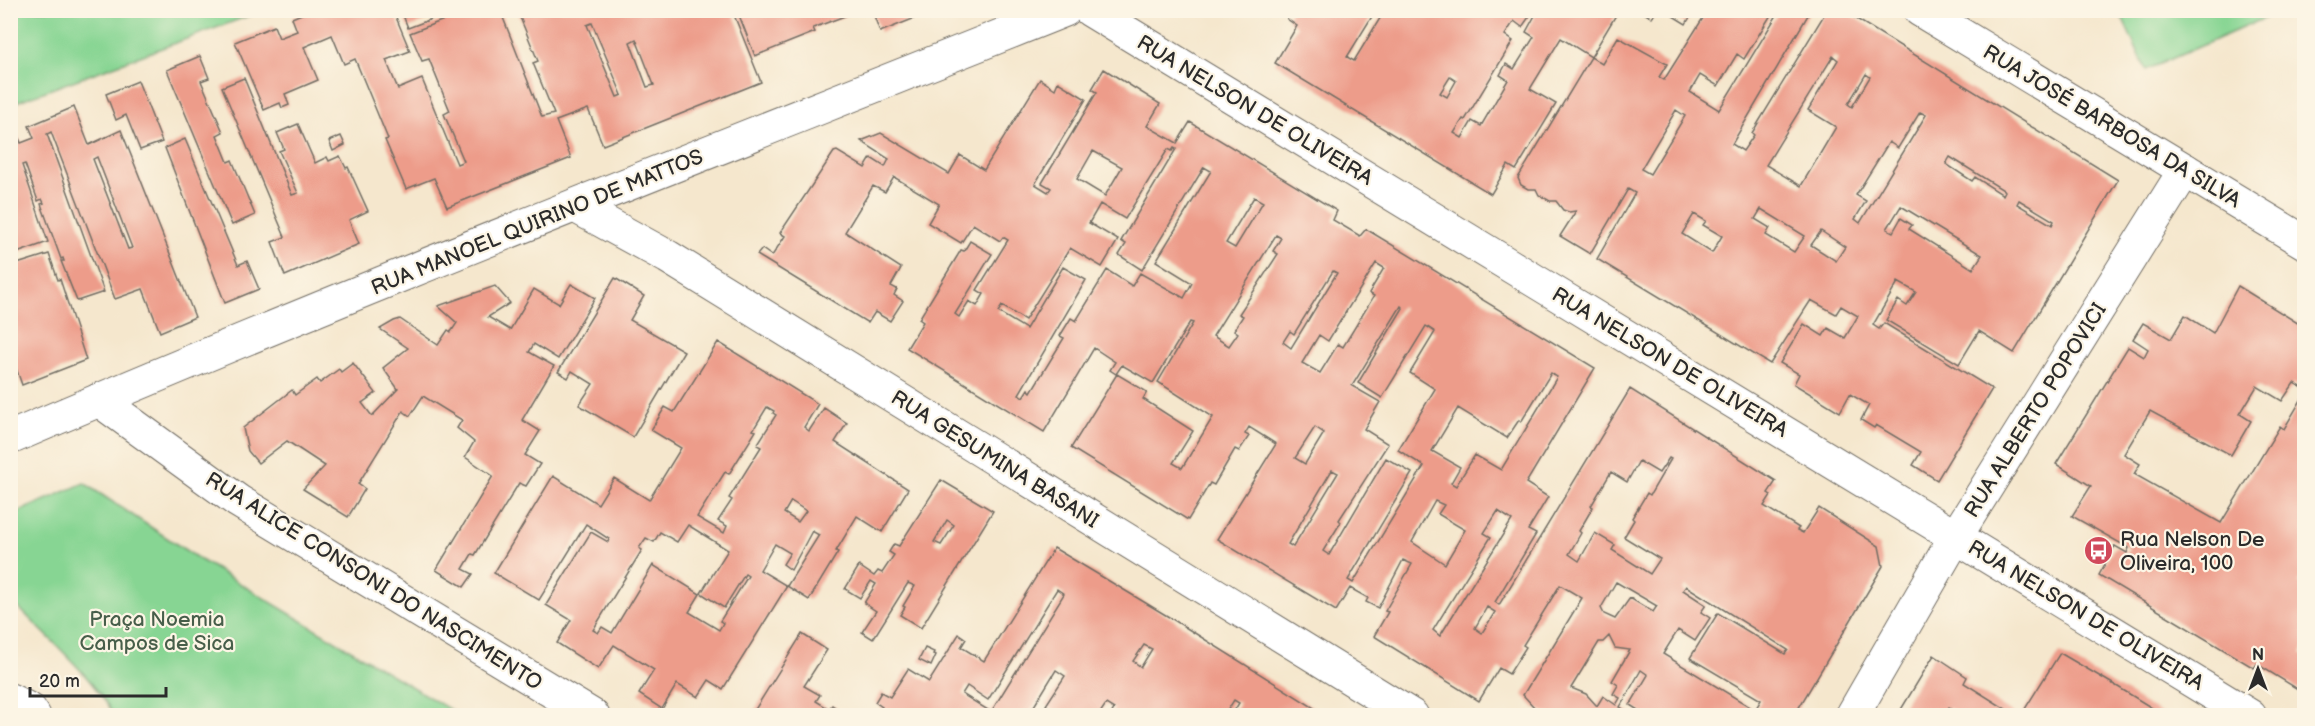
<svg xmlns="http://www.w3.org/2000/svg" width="2315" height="726" font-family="'Balsamiq Sans',sans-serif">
	<rect width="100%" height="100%" fill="#fcf5e5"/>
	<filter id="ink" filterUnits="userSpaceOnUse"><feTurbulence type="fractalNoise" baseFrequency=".0167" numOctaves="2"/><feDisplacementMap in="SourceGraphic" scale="12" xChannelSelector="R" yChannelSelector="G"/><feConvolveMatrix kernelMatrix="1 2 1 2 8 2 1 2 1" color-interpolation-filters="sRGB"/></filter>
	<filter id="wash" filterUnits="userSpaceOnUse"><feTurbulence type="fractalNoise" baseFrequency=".008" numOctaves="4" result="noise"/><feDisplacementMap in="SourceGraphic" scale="24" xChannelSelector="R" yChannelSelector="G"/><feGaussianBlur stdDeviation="1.35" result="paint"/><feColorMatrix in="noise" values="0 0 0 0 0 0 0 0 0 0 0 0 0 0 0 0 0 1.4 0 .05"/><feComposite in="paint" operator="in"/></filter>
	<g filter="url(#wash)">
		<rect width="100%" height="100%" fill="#f5e7cd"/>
		<g fill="#87d593" stroke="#59805f" stroke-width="1.5">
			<path d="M11 10H262V11L11 104Z"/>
			<path d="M2119 11H2281L2146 70Z"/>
			<path d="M84 483 199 559 459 715H113C95 678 41 631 11 600V515Z"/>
		</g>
		<g id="blocks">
			<g fill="#ed9c8a" fill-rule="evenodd">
				<path d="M311 10H393L410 51 386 60 398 89 422 79 457 164 464 161 444 114 450 111 429 59 422 61 410 33 444 20 442 15 408 28 401 10H500L542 117 554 114 533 63 538 61 517 10H732L761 82 603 145 588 109 556 121 571 158 447 207 434 178 406 189 385 140 388 139 355 59 344 64 332 35 304 47 318 80 285 94 289 105 282 108 280 103 264 110 235 42 274 26 279 38 297 31 292 18ZM592 23 622 95 617 97 587 25ZM636 39 654 85 647 87 630 42Z"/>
				<path d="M737 10H858V11L813 28 815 32 755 56Z"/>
				<path d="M872 10H933V11L880 32Z"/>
				<path d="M1292 10H1376L1347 57 1354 61 1385 10H1534L1522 27 1514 21 1505 35 1513 41 1465 120 1463 119 1454 133 1462 138 1472 121 1481 126 1508 80 1500 75 1506 64 1514 69 1534 37 1526 32 1538 10H1619L1591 57 1561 38 1530 89 1556 104 1516 170 1508 165 1491 194 1275 63 1297 26 1287 19ZM1450 77 1456 81 1447 97 1440 93Z"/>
				<path d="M1639 10H1657L1652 18Z"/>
				<path d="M1673 10H1694L1686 24 1673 16 1675 12Z"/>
				<path d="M1708 10H1774L1744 59 1737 54 1718 86 1700 75 1690 92 1719 110 1780 10H1811L1732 144 1743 151 1754 135 1752 133 1827 10H1842L2118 180 2014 353 1979 331 1959 364 1886 320 1898 300 1907 306 1916 292 1898 282 1873 325 1879 329 1884 323 1992 389 1937 480 1913 465 1921 452 1876 425 1874 428 1861 420 1869 405 1850 394 1840 412 1794 384 1799 374 1780 363 1804 324 1823 336 1828 328 1845 338 1858 316 1841 306 1836 314 1811 300 1770 364 1597 259 1635 193 1628 189 1590 254 1560 236 1576 211 1569 212 1563 210 1556 201H1550L1539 195 1536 189H1528L1521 185 1518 178 1591 57 1602 64 1618 37 1667 64 1659 77 1664 80ZM1833 56 1838 60 1808 110 1836 127 1801 186 1766 165ZM1866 74 1870 77 1852 107 1848 104ZM1676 110 1685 116 1650 174 1641 169ZM1920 112 1926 115 1860 223 1855 219 1866 201 1856 195 1889 142 1898 148ZM1950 157 2005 191 2003 195 1975 177 1972 181 1946 164ZM2019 200 2054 221 2052 225 2017 204ZM1901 206 1982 255 1973 269 1909 229 1912 225 1901 218 1893 232 1887 229ZM1761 209 1805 236 1794 252 1766 235 1770 228 1755 219ZM1694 214 1706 221 1703 225 1722 236 1712 253 1682 234ZM1821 231 1845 247 1836 261 1811 245Z"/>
				<path d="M200 56 209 78 201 81 223 132 217 135 228 162 232 160 255 215 232 225 167 70Z"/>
				<path d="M1104 69 1160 104 1147 126 1177 143 1190 122 1337 211 1333 220 1360 236 1366 229 1595 368 1526 483 1548 497 1528 530 1536 534 1495 602 1499 605 1630 389 1776 481 1768 493 1771 495 1764 506 1799 528 1797 530 1803 533 1819 508 1879 546 1883 566 1794 716H1647L1630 705 1648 675 1641 670 1620 707 1634 716H1554L1535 708 1523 695 1582 598 1560 585 1523 645 1526 647 1509 674 1499 668 1479 701 1374 636 1388 612 1385 611 1412 564 1403 560 1378 608 1366 602 1368 598 1350 588 1336 611 1217 539 1276 444 1249 427 1245 434 1249 436 1239 451 1235 449 1214 485 1210 483 1188 520 1071 448 1117 374 1147 392 1143 399 1193 431 1173 463 1182 468 1213 417 1158 382 1193 323 1190 322 1153 383 1122 365 1116 374 1110 370 1115 362 1094 348 1044 432 907 348 923 322 919 319 961 250 964 251 970 241 992 254 955 314 959 317 969 301 977 306 984 294 977 290 1008 240 1003 237 1000 241 973 224 961 243 928 223 939 204 894 177 885 192 873 186 845 232 901 268 891 286 897 289 894 295 903 301 890 321 875 312 868 323 757 255 762 249 772 256 785 236 780 233 834 152 837 151 865 168 871 158 885 167 889 159 861 141 881 133 949 174 960 155 984 170 1040 79 1055 89 1058 82 1086 99 1035 184 1048 192 1051 188 1042 183 1097 92 1092 89ZM1174 148 1176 149 1121 241 1126 244 1119 255 1142 270 1204 167 1211 171 1156 261 1192 283 1184 298 1140 273 1132 286 1107 270 1076 321 1071 318 1060 336 1064 338 1031 392 1028 389 1023 397 1019 394 1086 280 1063 267 1026 329 998 312 1002 306 1025 320 1070 248 1102 267 1118 240 1089 223 1100 204 1125 219 1168 149 1172 151ZM1093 151 1122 167 1105 196 1077 179ZM1254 197 1263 202 1235 248 1226 243ZM1276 235 1281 238 1273 251 1278 254 1239 314 1243 316 1234 330 1238 333 1229 346 1213 336ZM1376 263 1384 268 1369 293 1374 296 1343 347 1338 344 1320 373 1302 363 1319 335 1328 341ZM1333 271 1337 273 1291 348 1283 342 1290 331 1294 334ZM1401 306 1403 308 1358 383 1382 398 1426 326 1435 332 1410 373 1435 389 1398 450 1424 466 1353 583 1348 580 1412 473 1386 458 1329 555 1323 551 1341 522 1339 520 1388 444 1364 429 1380 402 1352 386ZM1551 373 1557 377 1501 470 1475 455 1456 486 1451 483 1460 467 1432 451 1458 408 1507 438 1519 420 1521 422ZM1315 427 1324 433 1305 464 1295 458ZM1669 458 1671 459 1650 495 1647 493 1632 518 1634 520 1624 537 1660 559 1650 574 1612 550 1615 545 1595 533 1579 561 1569 554 1581 533 1579 531 1593 507 1591 506 1611 472 1627 482 1639 461 1659 473ZM1332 470 1338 473 1293 547 1288 544ZM1435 501 1444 505 1438 514 1465 530 1445 564 1412 542ZM1498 511 1512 520 1440 636 1433 630 1491 537 1484 533ZM1616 582 1657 606 1653 612 1630 598 1615 619 1604 614 1601 608ZM1686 586 1788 650 1785 654 1718 613 1690 658 1761 700 1755 710 1663 654 1678 630 1695 641 1710 618 1701 612 1706 605 1683 590ZM1487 607 1495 612 1482 633 1475 628ZM1609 636 1615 648 1630 650 1612 681 1618 685 1613 694 1620 698 1616 705 1603 696 1597 706 1586 694 1571 688 1599 642H1603Z"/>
				<path d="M244 78 292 195 298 193 279 151 284 149 277 133 298 124 315 163 327 157 329 161 340 156 346 168 348 167 368 211 349 220 359 244 285 276 272 242 285 237 222 87Z"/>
				<path d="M138 81 162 142 140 150 126 115 116 120 106 94Z"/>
				<path d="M74 107 89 145 121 130 195 317 160 332 143 289 115 299 51 132 47 134 104 292 77 301 61 261H64L63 258 61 259 41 204 44 203 42 199 38 201 25 164 22 165 48 242 14 254 17 264 49 254 58 280 60 279 86 360 22 385 12 356 16 354 10 339V133L16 131 21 143 34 138 29 126ZM97 157 132 248 128 249 93 159Z"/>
				<path d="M341 136 345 145 333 151 329 141Z"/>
				<path d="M185 139 238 265 247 261 259 289 225 303 165 148Z"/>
				<path d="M615 278 644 296 630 320 684 351 633 437 579 405 593 384 572 371 568 378 558 372Z"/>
				<path d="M571 284 595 298 558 359 534 344 529 352 554 366 522 420 540 431 525 455 540 464 526 486 519 483 475 555 472 554 463 569 473 574 464 587 436 570 493 476 465 457 474 442 457 428 462 420 423 396 410 416 403 411 358 484 365 489 348 517 303 489 325 466 287 441 258 463 248 451 243 428 292 390 295 395 317 379 320 383 339 369 341 372 353 363 376 393 362 403 372 416 398 389 383 368 408 348 380 329 394 321 400 319 438 345 448 330 451 332 457 323 438 306 495 286 510 303 488 317 510 330 534 289 559 304Z"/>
				<path d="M2238 286 2304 327 2303 388 2294 383 2282 401 2257 386 2240 414 2251 421 2231 455 2150 411 2124 454 2140 464 2134 474 2221 523 2280 426 2284 429 2304 395V574L2299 583 2304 586V648L2301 654 2304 656V693L2257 664 2254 668 2099 575 2115 546 2127 553 2129 548 2072 516 2091 486 2056 464 2128 347 2144 357 2148 349 2133 339 2143 323 2171 339 2185 315 2213 333Z"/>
				<path d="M718 342 818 404 804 427 809 431 824 408 847 423 835 442 908 489 882 532 857 516 836 551 838 552 809 600 787 586 819 535 812 531 791 570 783 564 790 553 775 544 760 570 787 586 723 689 709 680 698 697 677 684 662 709 639 694 654 670 614 645 598 669 557 643 571 620 546 605 591 532 608 542 609 539 586 524 539 600 494 573 553 476 598 504 614 478 649 500 681 448 651 430 665 407 674 412ZM767 407 774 411 773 413 776 415 757 445 761 447 729 498 732 500 718 521 727 526 724 533 697 517 725 472 729 474 756 431 753 430ZM791 501 806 511 798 522 784 513ZM688 525 728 550 701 593 724 608 745 574 748 576 720 621 723 623 719 630 689 612 700 594 653 565 612 633 602 627 598 633 593 630 642 550 639 548 646 538 654 542 660 532 677 542Z"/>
				<path d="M941 480 993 511 921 628 900 615 905 607 903 606 915 586 908 583 873 639 862 632 876 611 864 603 876 584 871 581 860 598 845 589 859 566 874 576 878 571 882 573 894 555 889 552 894 544 899 546ZM947 520 954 525 941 545 934 542Z"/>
				<path d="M1054 548 1169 617 1327 716H1231L1239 703 1234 700 1224 716H1110L1114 709 1106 704 1098 716H1062L1046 705 1065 676 1056 670 1028 716H877L882 707 875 702 881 692 890 697 908 669 929 682 959 634 966 639 961 647 984 661ZM1057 589 1064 594 991 712 962 694 967 686 988 700ZM1144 645 1152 649 1141 667 1133 661Z"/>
				<path d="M802 634 827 650 804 686 820 695 816 701 829 709 832 705 848 716H751Z"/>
				<path d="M925 648 934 652 933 654 936 655 931 666 919 660Z"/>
				<path d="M2060 653 2118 687 2165 716H2029L2023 712Z"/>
				<path d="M1934 655 1967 677 1964 683 2017 716H1961L1949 708 1944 716H1897Z"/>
			</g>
		</g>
	</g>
	<g filter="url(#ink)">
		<use href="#blocks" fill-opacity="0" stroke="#726d64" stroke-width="1.5"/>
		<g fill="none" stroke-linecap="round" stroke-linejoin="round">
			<defs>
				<g id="minor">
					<path d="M1090 10 2250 716"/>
					<path d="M1920 10 2304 242"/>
					<path d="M575 206 668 257 1412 716"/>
					<path d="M99 400 238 501 593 716"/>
					<path d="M10 438C359 288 713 151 1065 10"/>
					<path d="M10 700 30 710 34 716"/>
					<path d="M1852 716 1956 536 2185 170"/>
				</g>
			</defs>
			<use href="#minor" stroke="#726d64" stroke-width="35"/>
			<use href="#minor" stroke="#fff" stroke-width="33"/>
		</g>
	</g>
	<defs>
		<symbol id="bus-disc" viewBox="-11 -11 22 22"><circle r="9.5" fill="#d1495b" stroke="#fcf5e5"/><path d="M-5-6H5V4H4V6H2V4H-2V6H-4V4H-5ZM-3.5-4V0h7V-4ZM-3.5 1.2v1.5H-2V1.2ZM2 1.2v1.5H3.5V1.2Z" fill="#fff"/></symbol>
	</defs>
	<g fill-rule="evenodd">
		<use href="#bus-disc" x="2082" y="534" width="33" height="33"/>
	</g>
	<g text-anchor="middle" stroke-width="4.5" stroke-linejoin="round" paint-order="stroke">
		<g font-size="21" fill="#2b2b2b" stroke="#fcf5e5">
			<text transform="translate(1255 110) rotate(31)" y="7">RUA NELSON DE OLIVEIRA</text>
			<text transform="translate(2112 126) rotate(31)" y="7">RUA JOSÉ BARBOSA DA SILVA</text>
			<text transform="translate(537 222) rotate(-22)" y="7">RUA MANOEL QUIRINO DE MATTOS</text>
			<text transform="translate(1670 362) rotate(31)" y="7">RUA NELSON DE OLIVEIRA</text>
			<text transform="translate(2035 410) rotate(-58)" y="7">RUA ALBERTO POPOVICI</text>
			<text transform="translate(995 459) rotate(32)" y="7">RUA GESUMINA BASANI</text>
			<text transform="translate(374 581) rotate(32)" y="7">RUA ALICE CONSONI DO NASCIMENTO</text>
			<text transform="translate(2086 615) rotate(31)" y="7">RUA NELSON DE OLIVEIRA</text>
		</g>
		<g font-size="21" fill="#2b2b2b" stroke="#fcf5e5" text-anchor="start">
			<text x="2120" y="546">Rua Nelson De<tspan x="2120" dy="24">Oliveira, 100</tspan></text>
		</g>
		<g font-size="21" fill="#475e4a" stroke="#fcf5e5">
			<text x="157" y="626">Praça Noemia<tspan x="157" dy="24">Campos de Sica</tspan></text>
		</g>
	</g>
	<rect width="2315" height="726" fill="none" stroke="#fcf5e5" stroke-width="36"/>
	<g transform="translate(2258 669)" stroke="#fcf5e5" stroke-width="4.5" paint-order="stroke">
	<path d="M0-4.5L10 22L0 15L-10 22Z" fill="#2b2b2b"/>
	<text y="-9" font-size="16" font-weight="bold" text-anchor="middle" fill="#2b2b2b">N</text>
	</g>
	<path d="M30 687v9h136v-9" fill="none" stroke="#2b2b2b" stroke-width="3"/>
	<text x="39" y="687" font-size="18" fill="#2b2b2b" stroke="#fcf5e5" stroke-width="4.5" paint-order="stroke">20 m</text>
</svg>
